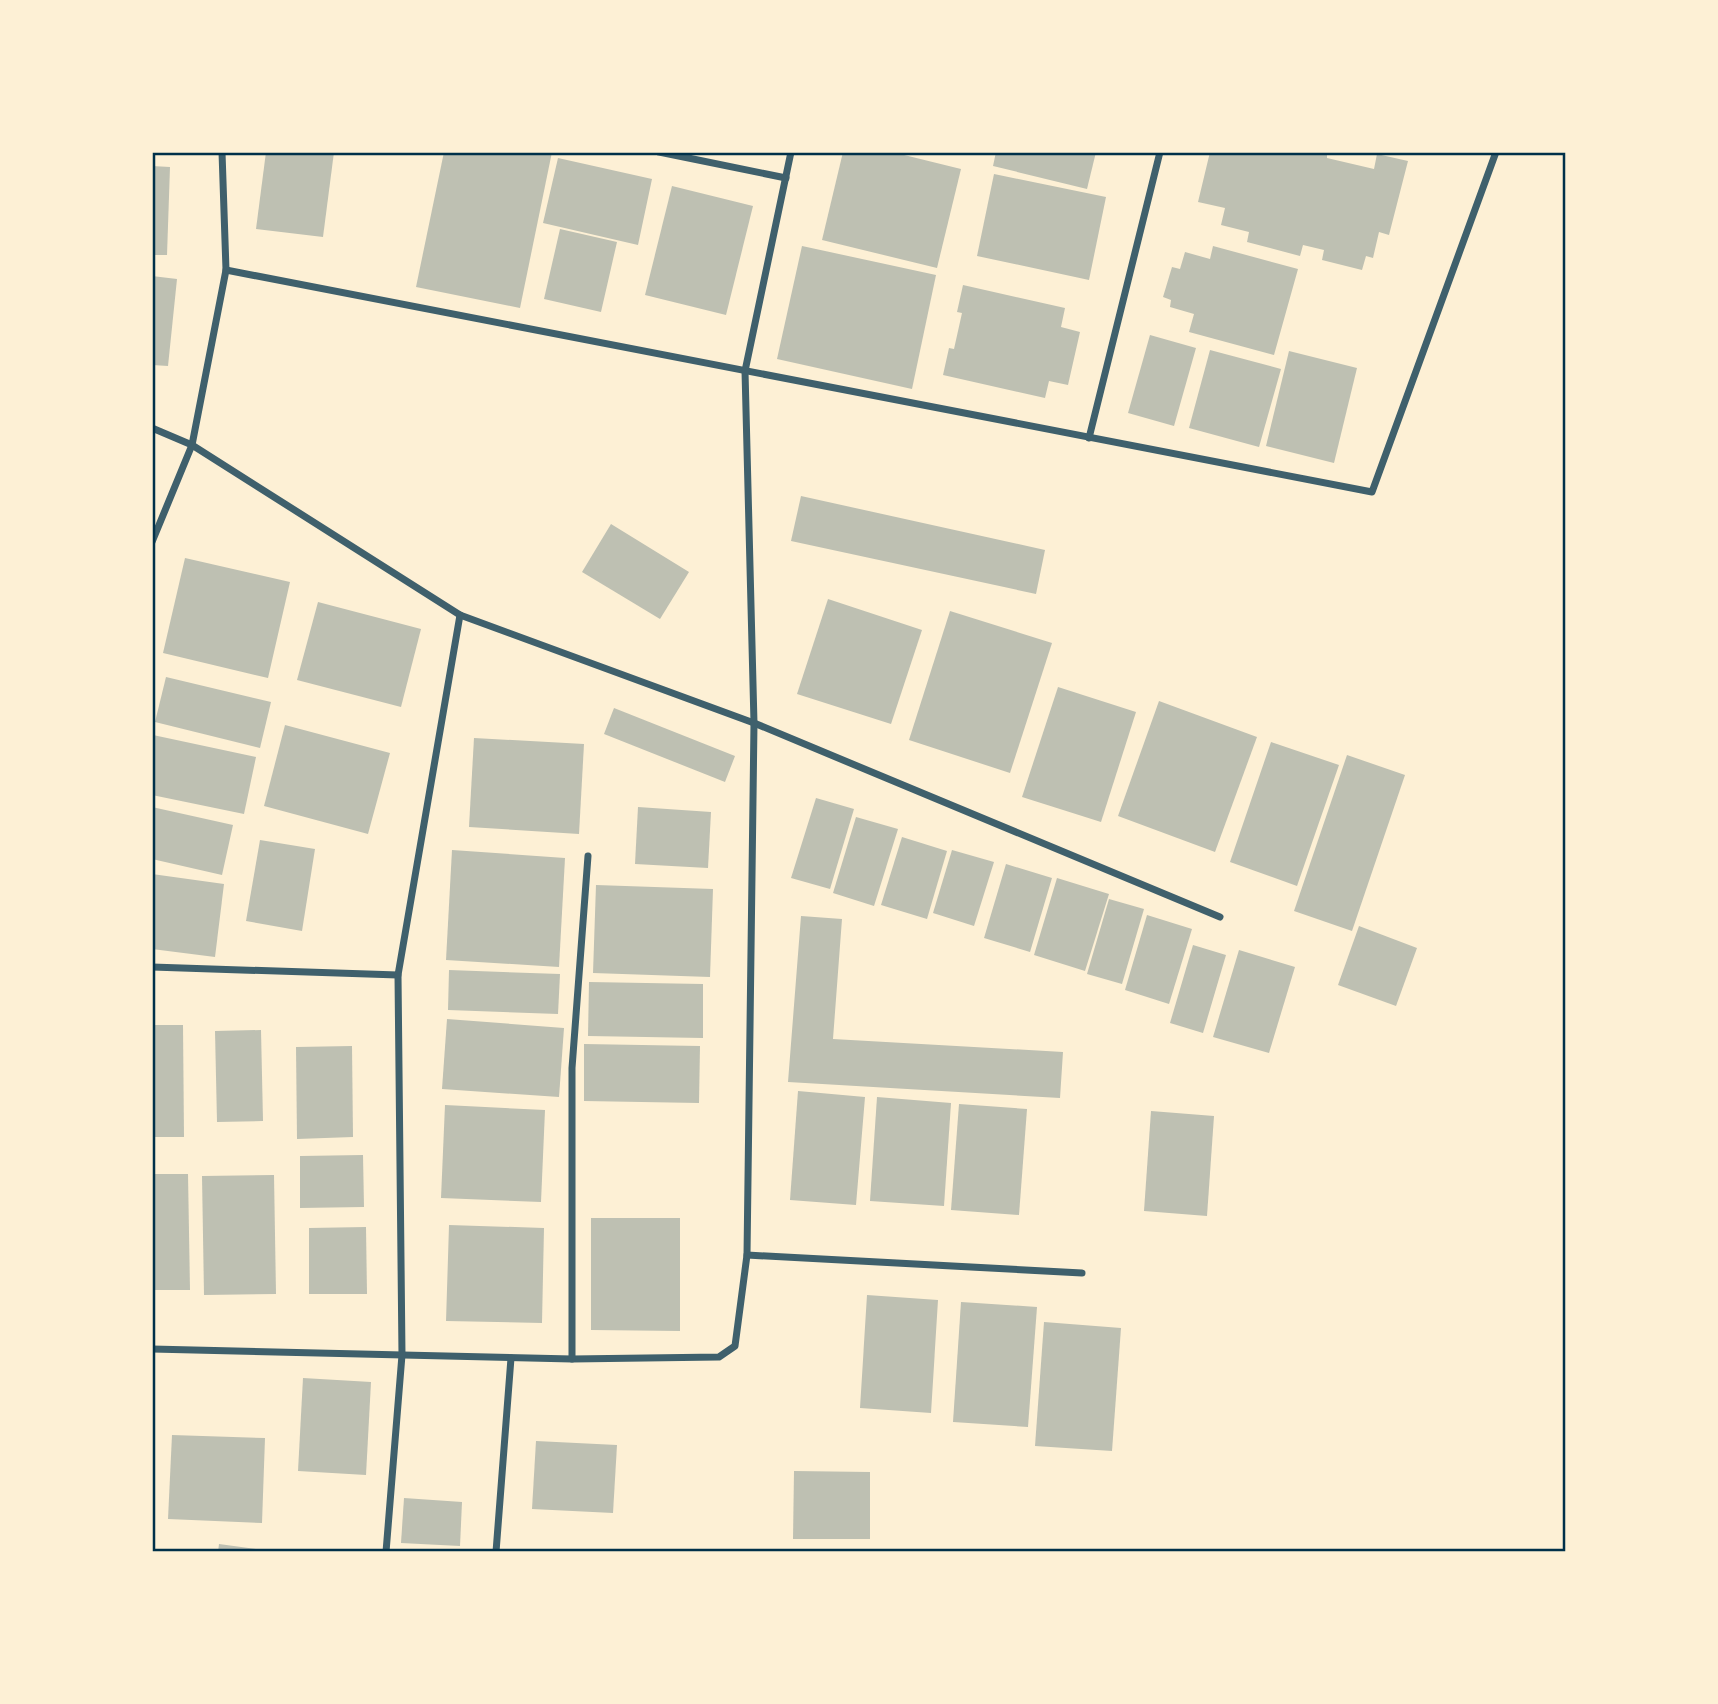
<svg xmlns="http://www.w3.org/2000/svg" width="1718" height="1704" font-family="'DM Sans',sans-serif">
	<rect width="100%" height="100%" fill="#fdf0d5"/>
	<g fill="#bec0b2">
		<path d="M266 152H334L323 237 256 229Z"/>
		<path d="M444 152H552L520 308 416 287Z"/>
		<path d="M843 152H892L961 169 937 268 822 240Z"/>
		<path d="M996 152H1096L1087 189 993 166Z"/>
		<path d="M1210 152H1327V158L1374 169 1377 154 1408 161 1389 235 1379 232 1373 258 1366 256 1362 270 1322 260 1324 250 1303 245 1300 256 1247 242 1249 232 1221 225 1225 208 1198 202Z"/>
		<path d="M558 158 652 179 638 245 543 223Z"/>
		<path d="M152 166 170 167 167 255H152Z"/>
		<path d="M994 174 1106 197 1089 280 977 256Z"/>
		<path d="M672 186 753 206 726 315 645 295Z"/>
		<path d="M560 229 617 242 601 312 544 299Z"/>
		<path d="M802 246 936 275 912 389 777 359Z"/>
		<path d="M1213 246 1298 269 1274 355 1189 332 1194 314 1170 307 1171 300 1163 297 1172 267 1180 269 1185 252 1210 259Z"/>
		<path d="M152 276 177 279 168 366 152 365Z"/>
		<path d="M963 285 1065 308 1061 327 1080 332 1068 385 1049 381 1045 398 943 375 949 348 954 349 962 313 957 312Z"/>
		<path d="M1150 335 1196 348 1174 426 1128 413Z"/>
		<path d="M1210 350 1281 369 1259 447 1189 428Z"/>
		<path d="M1289 351 1357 368 1334 463 1266 446Z"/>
		<path d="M801 496 1045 550 1036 594 791 541Z"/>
		<path d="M611 524 689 572 660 619 582 572Z"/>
		<path d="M185 558 290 582 268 678 163 653Z"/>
		<path d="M828 599 922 630 891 724 797 694Z"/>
		<path d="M318 602 421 629 401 707 297 680Z"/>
		<path d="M950 611 1052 643 1010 773 909 740Z"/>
		<path d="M166 677 271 702 260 748 155 722Z"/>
		<path d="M1058 687 1136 712 1101 822 1022 797Z"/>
		<path d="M1159 701 1257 737 1215 852 1118 816Z"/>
		<path d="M614 708 735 756 725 782 604 734Z"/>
		<path d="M285 725 390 753 368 834 264 806Z"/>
		<path d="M153 735 256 757 244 814 152 795Z"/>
		<path d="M474 738 584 744 579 834 469 827Z"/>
		<path d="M1271 742 1339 765 1297 886 1230 862Z"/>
		<path d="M1347 755 1405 775 1352 931 1294 911Z"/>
		<path d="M816 798 854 809 830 889 791 878Z"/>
		<path d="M152 807 233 825 222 875 152 859Z"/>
		<path d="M638 807 711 812 708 868 635 864Z"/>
		<path d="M856 817 898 829 874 906 833 893Z"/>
		<path d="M902 837 947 851 927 919 881 905Z"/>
		<path d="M260 840 315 849 302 931 246 921Z"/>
		<path d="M452 850 565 858 559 967 446 960Z"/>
		<path d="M952 850 994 862 974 926 933 913Z"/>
		<path d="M1006 864 1052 878 1030 952 984 938Z"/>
		<path d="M152 874 224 884 215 957 152 949Z"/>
		<path d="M1057 878 1109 894 1085 971 1034 955Z"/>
		<path d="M596 885 713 889 710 977 593 973Z"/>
		<path d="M1109 899 1144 909 1122 984 1087 974Z"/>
		<path d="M1147 915 1192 929 1169 1004 1125 990Z"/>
		<path d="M801 916 842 919 833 1039 1063 1052 1060 1098 788 1082Z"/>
		<path d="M1359 926 1417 948 1396 1006 1338 985Z"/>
		<path d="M1193 945 1226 955 1203 1033 1170 1023Z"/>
		<path d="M1239 950 1295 967 1269 1053 1213 1037Z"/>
		<path d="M449 970 560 974 558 1014 448 1010Z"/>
		<path d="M589 982 703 984V1038L588 1036Z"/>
		<path d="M447 1019 564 1028 559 1097 442 1089Z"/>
		<path d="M152 1025H183L184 1137H152Z"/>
		<path d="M261 1030 263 1121 217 1122 215 1031Z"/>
		<path d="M584 1044 700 1046 699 1103 584 1101Z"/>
		<path d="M352 1046 353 1137 297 1139 296 1047Z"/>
		<path d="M798 1091 865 1097 856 1205 790 1200Z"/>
		<path d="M877 1097 951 1103 944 1206 870 1201Z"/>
		<path d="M959 1104 1027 1109 1019 1215 951 1210Z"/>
		<path d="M445 1105 545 1110 541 1202 441 1198Z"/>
		<path d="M1151 1111 1214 1116 1207 1216 1144 1211Z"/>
		<path d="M363 1155 364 1207 300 1208V1156Z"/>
		<path d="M152 1174H188L190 1290H152Z"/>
		<path d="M274 1175 276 1294 204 1295 202 1176Z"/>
		<path d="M591 1218H680V1331L591 1330Z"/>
		<path d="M449 1225 544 1228 542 1323 446 1321Z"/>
		<path d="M366 1227 367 1294H309V1228Z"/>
		<path d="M867 1295 938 1300 931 1413 860 1408Z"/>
		<path d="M961 1302 1037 1307 1028 1427 953 1422Z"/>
		<path d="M1044 1322 1121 1328 1112 1451 1035 1446Z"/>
		<path d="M303 1378 371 1382 366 1475 298 1471Z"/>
		<path d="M172 1435 265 1438 262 1523 168 1519Z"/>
		<path d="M536 1441 617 1445 613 1513 532 1509Z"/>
		<path d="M794 1471 870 1472V1539H793Z"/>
		<path d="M404 1498 462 1502 460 1546 401 1543Z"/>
		<path d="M219 1544 264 1550V1552H218Z"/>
	</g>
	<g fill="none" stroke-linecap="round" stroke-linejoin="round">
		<g stroke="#3f606c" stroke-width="7">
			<path d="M659 152 786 178"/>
			<path d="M226 270 1372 492 1496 152"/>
			<path d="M152 428 192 445 460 615 754 723 1220 917"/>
			<path d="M1089 438 1160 152"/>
			<path d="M152 542 192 445 226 270 222 152"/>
			<path d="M152 967 398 975"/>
			<path d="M747 1255 1082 1273"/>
			<path d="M152 1349 572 1359 719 1357 735 1346 747 1255 754 723 745 371 791 152"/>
			<path d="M572 1359V1068L588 856"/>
			<path d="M386 1552 402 1355 398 975 460 615"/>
			<path d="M496 1552 511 1358"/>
		</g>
	</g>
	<rect width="1718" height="1704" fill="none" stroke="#fdf0d5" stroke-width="308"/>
	<rect x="154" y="154" width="1410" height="1396" fill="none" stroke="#003049" stroke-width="2.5"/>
</svg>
